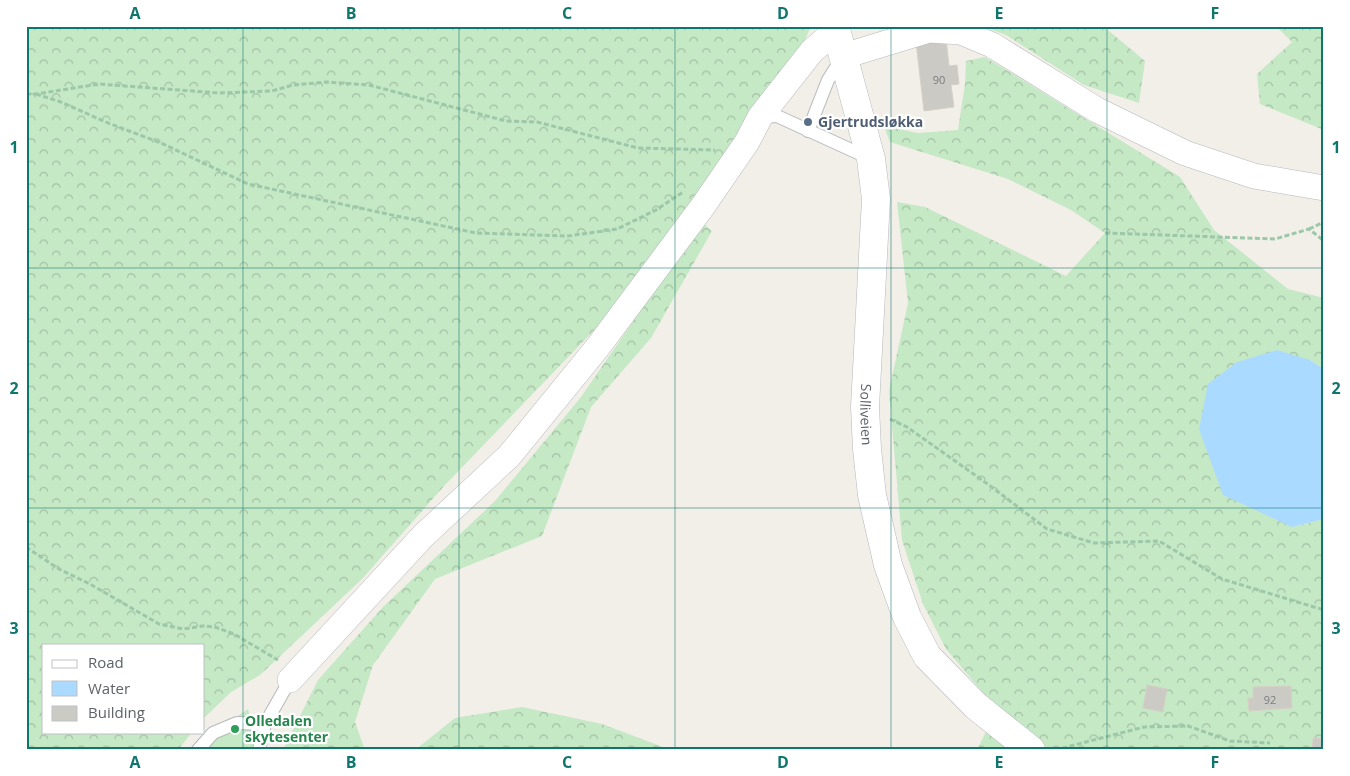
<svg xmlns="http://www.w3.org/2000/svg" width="1350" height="776" font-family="'Open Sans',sans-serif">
	<defs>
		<pattern id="forest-crowns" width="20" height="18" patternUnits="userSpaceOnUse" patternTransform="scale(1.25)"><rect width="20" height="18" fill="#c5e8c5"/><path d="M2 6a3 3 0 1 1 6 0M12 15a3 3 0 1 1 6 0" fill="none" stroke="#a3c0a4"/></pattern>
	</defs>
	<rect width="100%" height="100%" fill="#f1efe8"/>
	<g fill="url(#forest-crowns)">
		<path d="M26 26H811L794 65 703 217 445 485 362 579 260 675 231 692 204 718V645H44V732H192L178 750H26Z"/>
		<path d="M982 26H1103L1145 61 1139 103 1084 85 1006 35Z"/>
		<path d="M1276 26H1324V130L1260 104 1257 74 1292 42Z"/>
		<path d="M985 57 1180 177 1214 230 1288 289 1324 298V369L1310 360 1292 527 1324 519V750H977L997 709 946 649 923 604 902 540 889 391 908 303 897 202 925 207 1066 276 1105 233 1071 210 1008 179 890 142 884 126 918 133 958 130 965 84 966 61Z"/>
		<path d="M704 224 712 231 651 338 591 407 542 536 435 579 373 665 355 722 365 750H283L318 680 383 607 495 501 581 397 696 230Z"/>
		<path d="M522 707 602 724 671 750H415L455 718Z"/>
	</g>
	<path fill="#c5e8c5" d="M248 709 258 750H187Z"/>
	<path fill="#aadaff" d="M1277 350 1310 360 1324 369V519L1292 527 1223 495 1199 429 1208 384 1237 362Z"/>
	<g fill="#cccac5" stroke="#d6d1c6">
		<path d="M946 38 949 66 957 65 959 84 951 85 954 107 924 111 916 42Z"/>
		<path d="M1147 685 1167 689 1163 712 1143 708Z"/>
		<path d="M1291 686 1292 708 1249 711 1248 698H1253V687Z"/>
		<path d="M1313 738 1324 739V750H1312Z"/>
	</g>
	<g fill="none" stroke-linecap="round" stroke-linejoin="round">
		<defs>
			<g id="service">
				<path d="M760 117 777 116 871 159"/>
				<path d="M808 131 828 80 842 58"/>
				<path d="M198 750 213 733 237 723 265 724"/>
				<path d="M259 750 265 724 290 680"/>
			</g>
			<g id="minor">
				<path d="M844 56 929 30 961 32 992 45 1097 110 1185 153 1254 176 1324 188"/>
				<path d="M290 680 423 536 509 456 597 348 703 206 747 142 760 117 812 51 836 30"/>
			</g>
			<g id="tertiary">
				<path id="s1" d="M835 26 871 159 876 199 865 407 867 449 872 495 888 565 907 617 927 656 976 706 1031 750"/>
			</g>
		</defs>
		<use href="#service" stroke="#b5b8bc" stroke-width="14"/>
		<use href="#minor" stroke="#b5b8bc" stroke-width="26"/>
		<use href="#tertiary" stroke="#b5b8bc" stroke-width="29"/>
		<g stroke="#9cc7a9" stroke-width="3" stroke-dasharray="5 2.5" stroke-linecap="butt">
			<path d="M26 94H36L99 84 219 93 272 91 293 85 327 82 369 85 506 121 537 122 638 148 715 150"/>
			<path d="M36 94 61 102 108 123 161 143 248 184 476 233 568 236 617 229 656 210 683 192"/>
			<path d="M1309 229 1324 222"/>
			<path d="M1105 233 1275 239 1309 229 1324 241"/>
			<path d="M890 419 907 427 989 485 1047 529 1094 543 1159 541 1222 579 1324 610"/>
			<path d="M26 547 59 569 90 584 159 624 183 629 203 626 215 627 234 634 278 660"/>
			<path d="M1055 750 1144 727 1188 726 1230 741 1270 743"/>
		</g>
		<use href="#service" stroke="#fff" stroke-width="12"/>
		<use href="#minor" stroke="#fff" stroke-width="25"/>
		<use href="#tertiary" stroke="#fff" stroke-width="28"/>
	</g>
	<path fill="none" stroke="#0f766e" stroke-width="1" stroke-opacity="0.55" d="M243 26V750M459 26V750M675 26V750M891 26V750M1107 26V750M26 268H1324M26 508H1324"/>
	<circle fill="#5c6f8a" stroke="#fff" stroke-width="2" cx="808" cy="122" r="5"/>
	<circle fill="#2e9e5b" stroke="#fff" stroke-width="2" cx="235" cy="729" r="5"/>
	<g text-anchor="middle" stroke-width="4.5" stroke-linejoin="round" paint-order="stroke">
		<g font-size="11" fill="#7a7d7f">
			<text x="939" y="84">90</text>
			<text x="1270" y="704">92</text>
		</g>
		<g font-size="14" font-weight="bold" fill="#4e5e75" stroke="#fff" text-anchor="start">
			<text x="818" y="127">Gjertrudsløkka</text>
		</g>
		<g font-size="14" fill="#5f6368" stroke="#fff">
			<text dy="5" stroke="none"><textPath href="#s1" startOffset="394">Solliveien</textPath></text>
		</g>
		<g font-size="14" font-weight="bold" fill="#27864d" stroke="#fff" text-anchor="start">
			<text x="245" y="726">Olledalen<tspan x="245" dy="16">skytesenter</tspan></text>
		</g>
	</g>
	<rect width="1350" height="776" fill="none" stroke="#ffffff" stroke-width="55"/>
	<rect x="42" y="644" width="162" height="90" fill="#ffffff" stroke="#bfc1c3"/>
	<rect x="52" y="660" width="25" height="8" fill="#ffffff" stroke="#bfc1c3"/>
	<text x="88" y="668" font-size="15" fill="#5f6368">Road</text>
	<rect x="52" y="681" width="25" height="15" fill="#aadaff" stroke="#bfc1c3"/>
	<text x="88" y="694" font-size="15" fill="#5f6368">Water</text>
	<rect x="52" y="706" width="25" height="15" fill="#cccac5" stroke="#bfc1c3"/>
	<text x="88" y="718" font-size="15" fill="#5f6368">Building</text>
	<rect x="28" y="28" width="1294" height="720" fill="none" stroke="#0f766e" stroke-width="2"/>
	<g font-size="16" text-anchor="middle" font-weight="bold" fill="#0f766e">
		<text x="135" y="19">A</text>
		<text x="351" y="19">B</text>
		<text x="567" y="19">C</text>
		<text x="783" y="19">D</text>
		<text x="999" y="19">E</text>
		<text x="1215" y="19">F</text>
		<text x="14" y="153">1</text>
		<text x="1336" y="153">1</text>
		<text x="14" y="394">2</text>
		<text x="1336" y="394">2</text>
		<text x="14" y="634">3</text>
		<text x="1336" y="634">3</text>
		<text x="135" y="768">A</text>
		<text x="351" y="768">B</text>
		<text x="567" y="768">C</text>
		<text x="783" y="768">D</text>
		<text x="999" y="768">E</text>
		<text x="1215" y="768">F</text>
	</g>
</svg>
